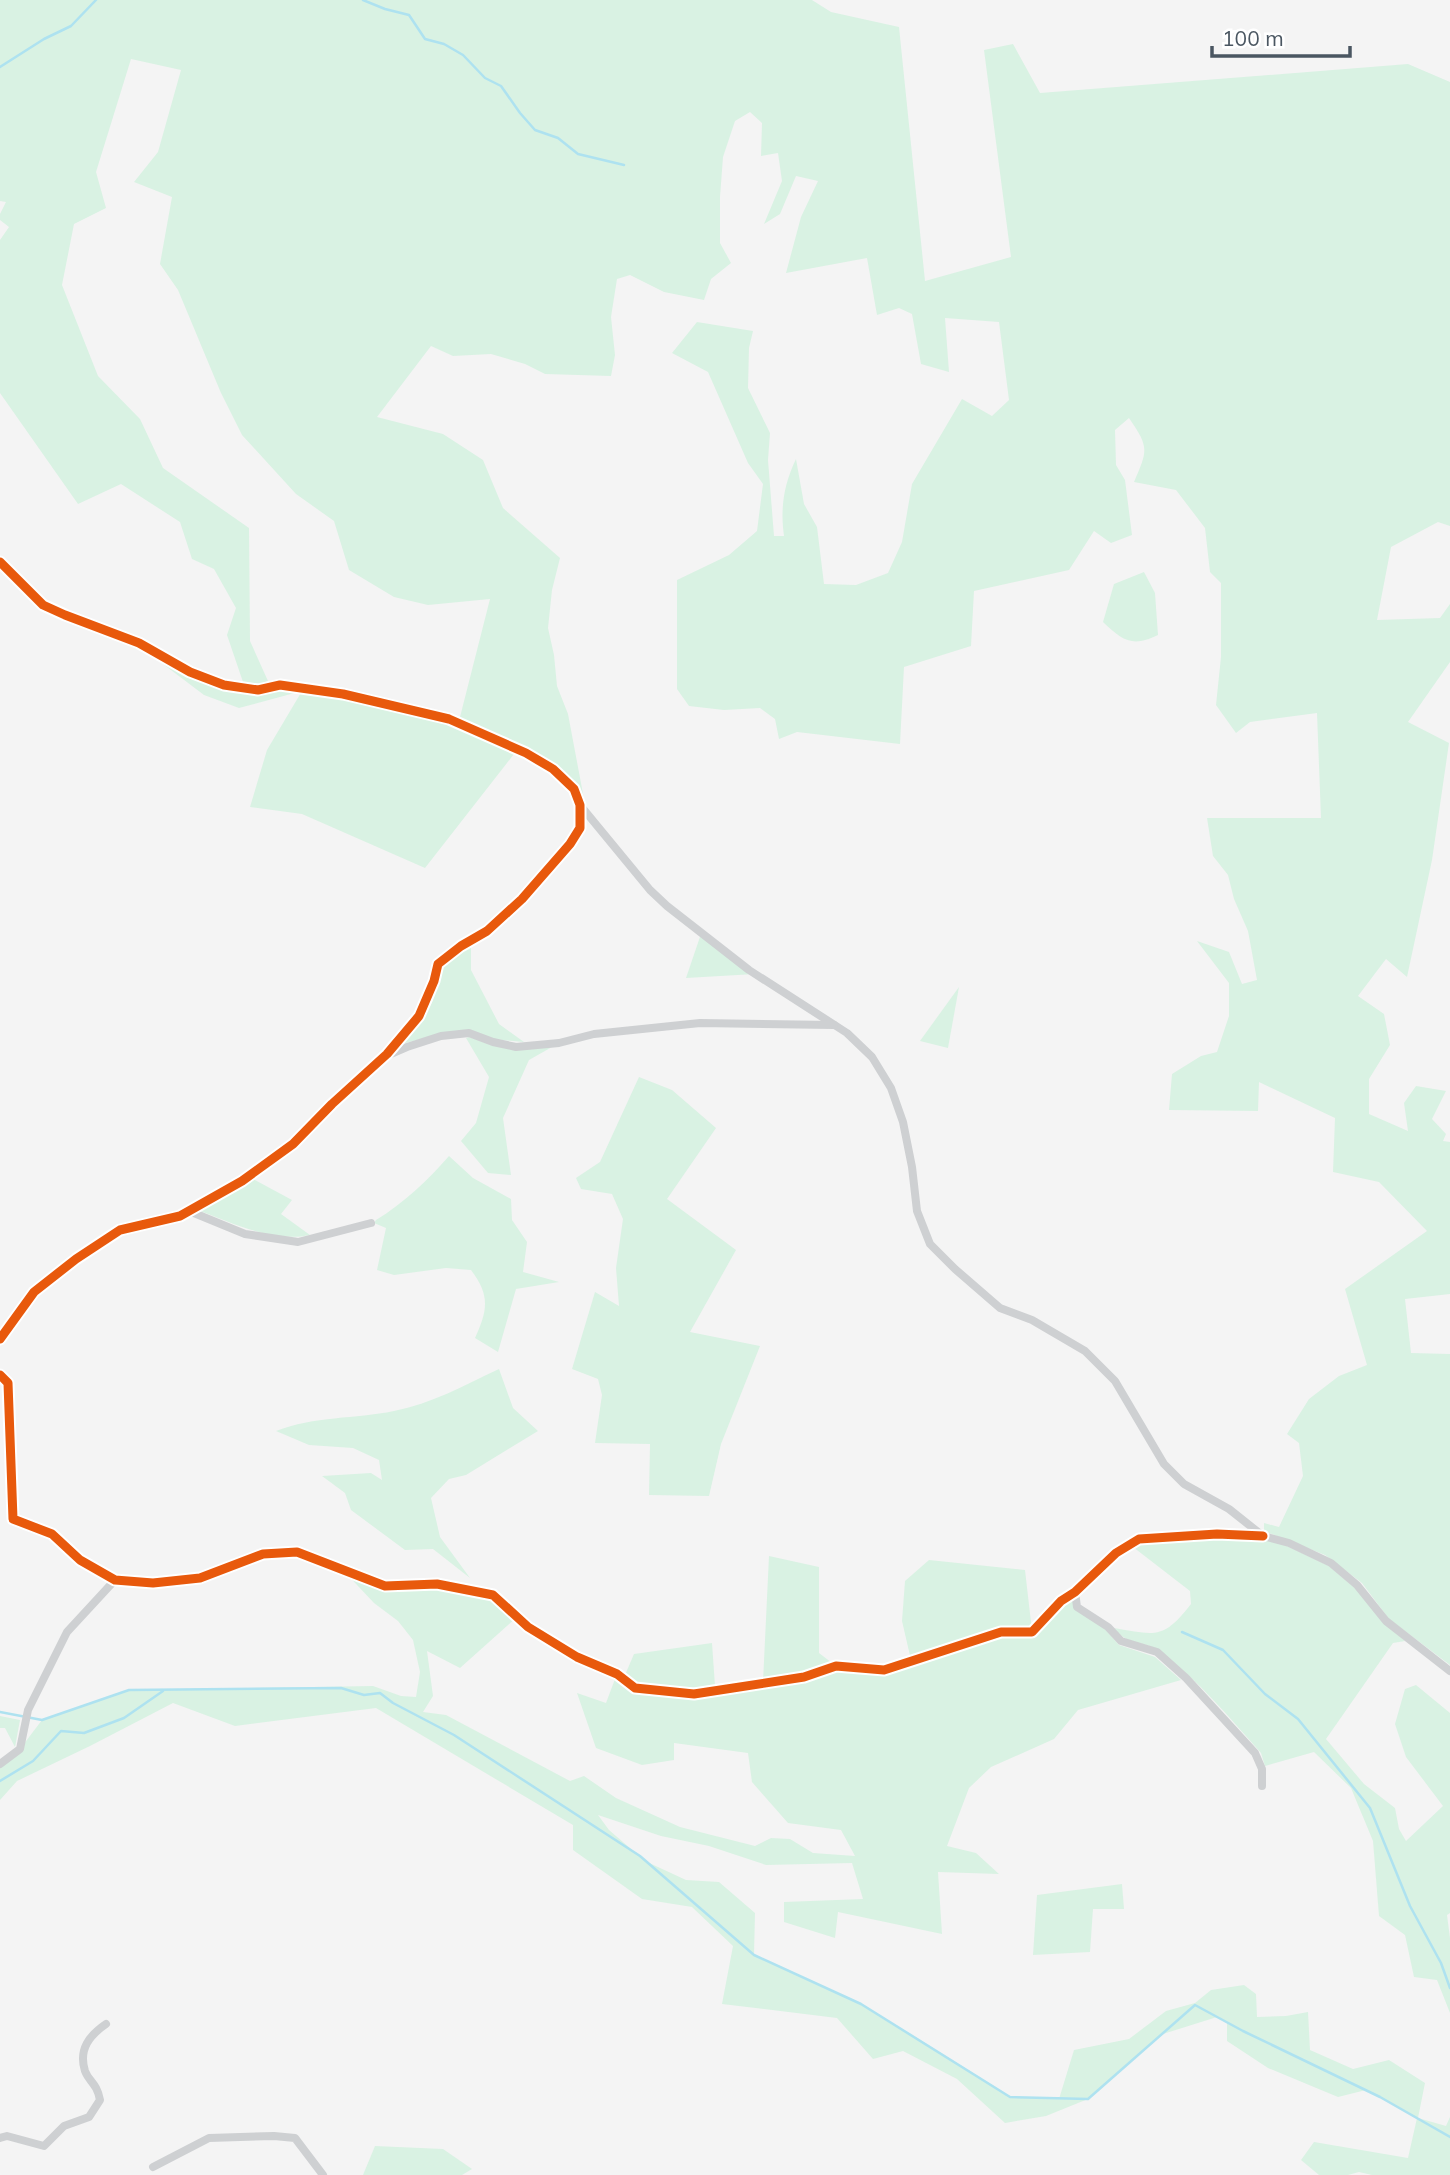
<svg xmlns="http://www.w3.org/2000/svg" width="1450" height="2175" font-family="Mulish,sans-serif">
	<rect width="100%" height="100%" fill="#f4f4f4"/>
	<g fill="#d9f2e3">
		<path d="M0 0H812L831 12 899 27 925 281 1011 257 984 50 1013 44 1040 93 1408 64 1450 82V526L1438 522 1391 547 1377 620 1440 618 1450 604V662L1408 722 1449 743 1432 860 1407 977 1386 959 1358 996 1384 1014 1390 1045 1369 1079V1114L1408 1131 1404 1103 1416 1086 1446 1091 1432 1119 1446 1134 1443 1141 1450 1142V1294L1405 1299 1411 1353 1450 1354V1665L1389 1619 1362 1583 1325 1555 1264 1531V1523L1279 1527 1303 1476 1299 1443 1287 1434 1309 1399 1339 1376 1367 1365 1345 1289 1427 1231 1379 1182 1333 1172 1335 1118 1259 1082 1258 1111 1169 1110 1172 1074 1201 1056 1217 1052 1229 1016V983L1197 941 1229 952 1242 984 1257 980 1248 931 1234 899 1228 875 1213 856 1207 818H1321L1317 713 1250 722 1236 733 1216 705 1221 657V583L1210 572 1205 528 1176 490 1134 482C1148 450 1149 447 1129 418L1115 430 1116 465 1125 480 1132 535 1111 543 1094 531 1069 570 974 591 971 646 904 667 900 744 797 732 779 739 775 719 760 708 724 710 689 706 677 689V580L729 555 757 531 763 484 748 463 708 372 672 353 697 322 753 331 749 348 748 388 770 433 768 460 774 536H784C780 508 784 484 796 459L804 504 817 527 824 584 856 585 888 573 902 542 912 484 962 399 992 416 1009 400 999 322 945 318 949 372 921 364 912 314 899 308 877 315 867 258 786 273 801 217 818 181 796 176 780 214 764 224 782 181 778 153 761 156 762 123 750 112 735 121 723 157 720 197V243L731 263 711 279 704 300 664 292 630 275 617 279 611 317 615 355 611 376 545 374 525 364 491 354 453 356 431 346 377 417 443 434 483 460 503 508 560 558 552 590 548 628 554 655 557 686 568 714 584 799 574 784 460 717 490 599 428 605 394 597 349 570 334 521 296 494 242 435 221 393 178 290 160 264 172 197 134 182 158 152 181 70 131 59 96 172 106 208 74 224 62 285 98 376 140 419 163 468 249 528 250 641 268 681 257 685 243 682 227 635 236 608 214 569 192 559 180 522 121 484 78 504 0 393V240L9 227 0 220V214L6 202 0 201Z"/>
		<path d="M1144 572 1155 593 1158 635C1132 648 1122 640 1103 622L1114 584Z"/>
		<path d="M159 661 192 679 225 690 258 693 280 688 303 690 448 723 514 754 425 868 302 814 250 807 267 750 302 691 239 708 204 695Z"/>
		<path d="M702 931 755 974 686 978Z"/>
		<path d="M471 944V970L499 1024 524 1042 440 1034 402 1044C425 1019 437 1002 441 967Z"/>
		<path d="M959 987 948 1048 920 1041Z"/>
		<path d="M469 1037C505 1050 514 1051 552 1047L529 1060 503 1118 511 1175 488 1173 461 1141 476 1123 489 1077 466 1038Z"/>
		<path d="M639 1077 672 1090 716 1128 667 1199 736 1250 690 1332 760 1346 721 1444 709 1496 649 1495 650 1444 595 1443 602 1395 598 1379 572 1369 595 1292 619 1306 616 1268 623 1219 612 1194 581 1189 576 1178 600 1162Z"/>
		<path d="M449 1156 473 1178 511 1199 512 1220 527 1242 523 1272 559 1282 516 1289 498 1352 475 1338C488 1310 490 1295 471 1270L446 1268 394 1275 377 1270 386 1228 374 1223 376 1220C404 1203 427 1181 449 1156Z"/>
		<path d="M253 1179 292 1200 281 1214 310 1235C273 1243 232 1223 198 1210Z"/>
		<path d="M499 1369 513 1408 538 1431 466 1475 449 1479 431 1498 440 1537 470 1578 433 1549 405 1550 351 1510 345 1493 322 1476 371 1473 382 1480 379 1460 353 1448 309 1445 276 1431C314 1416 355 1419 394 1411 431 1404 465 1385 499 1369Z"/>
		<path d="M1219 1538 1263 1539 1287 1546 1329 1566 1355 1588 1405 1641 1393 1643 1326 1739 1364 1784 1395 1808 1399 1829 1406 1841 1443 1806 1406 1757 1395 1724 1405 1689 1416 1685 1450 1713V1913L1447 1915 1450 1938V2013L1437 1980 1414 1977 1405 1935 1379 1916 1373 1841 1351 1788 1314 1752 1265 1766 1261 1753C1230 1718 1198 1680 1161 1652 1144 1639 1129 1648 1114 1628 1156 1635 1163 1640 1191 1604L1190 1591 1133 1547 1140 1542Z"/>
		<path d="M769 1556 819 1567V1653L836 1666 884 1670 911 1660 902 1621 905 1581 929 1560 1025 1570 1032 1631 1063 1603 1074 1596V1608L1105 1629 1119 1645 1155 1657 1181 1680 1078 1710 1054 1739 991 1767 969 1788 947 1846 976 1853 999 1874 938 1872 942 1934 838 1912 835 1938 784 1922V1902L863 1899 852 1863 766 1865 709 1846 661 1836 598 1815 609 1830 645 1861 686 1880 719 1882 755 1913 754 1955 861 2004 1010 2097 1059 2099 1074 2050 1129 2039 1166 2011 1195 2003 1211 1990 1244 1985 1256 1994 1257 2017 1286 2016 1308 2012 1310 2050 1353 2069 1389 2060 1425 2083 1418 2118 1446 2126 1450 2117V2175H1372L1359 2172 1348 2175H1319L1301 2160 1314 2142 1408 2158 1417 2118 1366 2090 1338 2097 1268 2068 1227 2041V2022L1217 2017 1163 2034 1088 2099 1046 2116 1005 2123 957 2079 903 2051 873 2059 837 2018 722 2004 733 1946 692 1907 642 1899 573 1850V1825L376 1708 235 1726 173 1703 90 1746 17 1781 0 1800V1764L20 1749 42 1720 129 1690 373 1686 401 1696 416 1697 420 1672 413 1640 398 1621 374 1603 341 1568 385 1586 437 1584 493 1595 517 1617 460 1668 427 1651 433 1696 423 1712 446 1715 570 1781 584 1776 616 1798 680 1827 755 1846 771 1838 790 1839 813 1853 855 1856 841 1830 788 1823 752 1782 748 1753 674 1743V1760L642 1765 596 1748 577 1693 606 1703 615 1679 633 1692 698 1698 804 1681 763 1682Z"/>
		<path d="M712 1643 715 1686 693 1689 638 1684 625 1675 634 1654Z"/>
		<path d="M0 1716 20 1720 15 1747 5 1728H0Z"/>
		<path d="M1122 1884 1124 1909H1093L1090 1952 1033 1955 1037 1895Z"/>
		<path d="M375 2146 443 2149 472 2169 462 2175H363Z"/>
	</g>
	<g fill="none" stroke-linecap="round" stroke-linejoin="round">
		<g stroke="#aee2f0" stroke-width="2.5">
			<path d="M363 0 385 9 409 15 425 39 444 44 463 55 485 78 501 86 520 113 535 130 558 138 578 154 624 165"/>
			<path d="M0 67 44 39 71 26 96 0"/>
			<path d="M1182 1632 1223 1650 1265 1694 1298 1719 1370 1808 1410 1906 1441 1963 1450 1988"/>
			<path d="M0 1712 42 1720 129 1690 341 1688 364 1695 380 1693 393 1703 454 1735 640 1856 754 1955 861 2004 1010 2097 1088 2099 1195 2005 1243 2031 1380 2097 1450 2137"/>
			<path d="M0 1781 33 1761 61 1731 84 1733 124 1718 163 1691"/>
		</g>
		<g stroke="#ced0d2" stroke-width="8">
			<path d="M0 562 43 605 65 615 139 643 190 672 224 685 258 690 280 685 343 694 449 719 526 753 553 769 574 789 580 805V828L570 844 522 899 487 931 461 946 438 964 434 981 419 1016 387 1054 332 1104 293 1144 242 1181 180 1216 120 1230 76 1259 34 1292 0 1339"/>
			<path d="M580 805 650 890 667 906 749 970 847 1033 872 1057 891 1088 903 1122 912 1167 917 1211 930 1244 955 1269 1000 1308 1032 1320 1085 1351 1115 1381 1164 1464 1184 1484 1229 1509 1263 1536 1289 1543 1331 1563 1357 1585 1386 1621 1450 1671"/>
			<path d="M386 1056 407 1047 441 1036 469 1033 493 1042 516 1047 559 1043 594 1034 700 1023 834 1025"/>
			<path d="M189 1211 245 1234 298 1242 371 1223"/>
			<path d="M0 1375 8 1383 13 1519 52 1534 80 1560 115 1580 153 1583 200 1578 263 1554 297 1552 385 1586 437 1584 493 1595 528 1627 577 1657 617 1674 635 1688 694 1694 804 1677 836 1666 884 1670 1001 1632H1032L1061 1601 1075 1592 1116 1553 1139 1539 1217 1534 1263 1536"/>
			<path d="M1075 1592 1077 1607 1108 1627 1121 1641 1157 1652 1186 1678 1255 1753 1262 1769V1786"/>
			<path d="M0 1764 20 1749 28 1710 67 1632 115 1580"/>
			<path d="M0 2138 7 2136 44 2146 64 2126 89 2117 100 2100C97 2083 89 2082 85 2071 78 2049 90 2035 106 2024"/>
			<path d="M153 2167 209 2138 274 2136 295 2138 323 2175"/>
		</g>
		<defs>
			<g id="cycleway">
				<path d="M0 562 43 605 65 615 139 643 190 672 224 685 258 690 280 685 343 694 449 719 526 753 553 769 574 789 580 805V828L570 844 522 899 487 931 461 946 438 964 434 981 419 1016 387 1054 332 1104 293 1144 242 1181 180 1216 120 1230 76 1259 34 1292 0 1339"/>
				<path d="M0 1375 8 1383 13 1519 52 1534 80 1560 115 1580 153 1583 200 1578 263 1554 297 1552 385 1586 437 1584 493 1595 528 1627 577 1657 617 1674 635 1688 694 1694 804 1677 836 1666 884 1670 1001 1632H1032L1061 1601 1075 1592 1116 1553 1139 1539 1217 1534 1263 1536"/>
			</g>
		</defs>
		<use href="#cycleway" stroke="#fff" stroke-width="13"/>
		<use href="#cycleway" stroke="#e8590c" stroke-width="9"/>
	</g>
	<path d="M1212 46v10h138v-10" fill="none" stroke="#4a5661" stroke-width="3.5"/>
	<text x="1222" y="46" font-size="21" fill="#4a5661" stroke="#ffffff" stroke-width="5" paint-order="stroke">100 m</text>
</svg>
